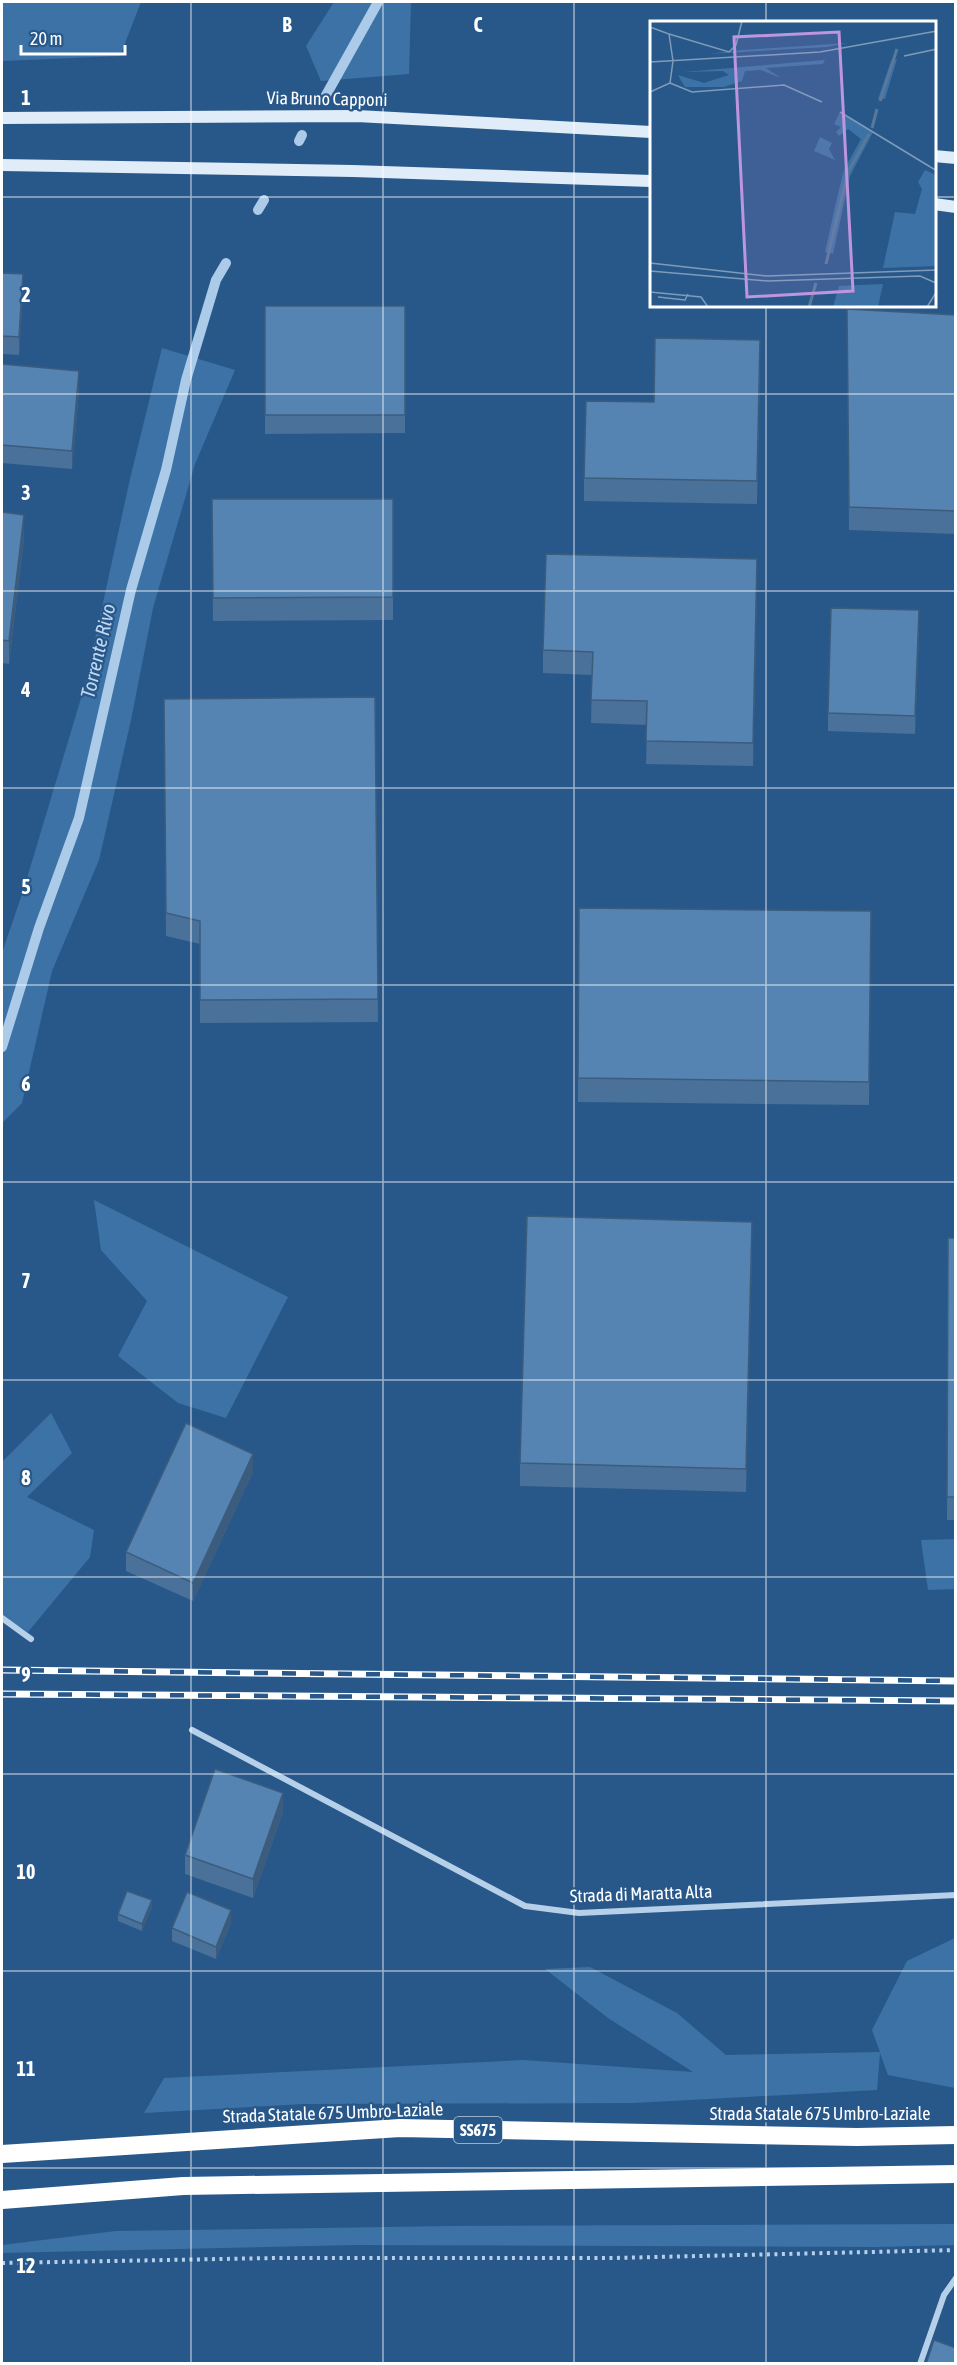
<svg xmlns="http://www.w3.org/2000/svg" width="957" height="2365" font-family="'Asap Condensed',sans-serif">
	<rect width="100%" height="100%" fill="#28588a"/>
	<g fill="#3d72a6">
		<path d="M2 2H141L120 56 2 61Z"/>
		<path d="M334 2H411L409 74 321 81 306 46Z"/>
		<path d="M162 348 235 370 195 464 153 608 131 720 99 860 52 971 22 1103 2 1123V953L24 888 85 685 130 479Z"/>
		<path d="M94 1200 288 1297 226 1418 178 1403 118 1356 147 1301 101 1250Z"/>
		<path d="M51 1413 72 1453 27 1497 94 1530 90 1557 28 1632 2 1616V1462Z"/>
		<path d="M955 1539V1589L928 1590 921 1540Z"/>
		<path d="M955 1938V2088L888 2075 880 2053 877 2090 633 2103 304 2104 144 2113 164 2078 523 2060 693 2072 608 2018 545 1969 590 1967 677 2013 726 2055 880 2052 872 2030 907 1961Z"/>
		<path d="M955 2224V2245L877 2247 355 2245 2 2253V2245L116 2231 451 2226Z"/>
	</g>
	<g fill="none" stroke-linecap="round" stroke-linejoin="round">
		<g stroke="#abcbe9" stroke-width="10">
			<path d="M325 97 378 2"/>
			<path d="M299 141 302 135"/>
			<path d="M258 210 264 200"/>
			<path d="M2 1047 39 928 79 818 131 590 166 470 186 380 216 280 226 263"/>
		</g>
		<path stroke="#b6d0e9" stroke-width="4" stroke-dasharray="3 4.5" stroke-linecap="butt" d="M2 2263 276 2258H613L956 2250"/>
		<g stroke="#b6d0e9" stroke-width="6">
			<path d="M2 1618 31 1639"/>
			<path d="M192 1730 525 1906 579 1913 956 1895"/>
			<path d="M920 2364 944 2295 956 2278"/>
		</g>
		<g stroke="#e0ecf8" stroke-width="12">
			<path d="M2 118 357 116 651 132"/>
			<path d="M934 156 956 158"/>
			<path d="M2 165 353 171 651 181"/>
			<path d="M934 204 956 207"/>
		</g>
		<g stroke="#fff" stroke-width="18">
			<path d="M2 2154 400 2128 857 2137 956 2135"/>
			<path d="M2 2200 183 2186 956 2174"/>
		</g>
		<defs>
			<g id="rail">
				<path d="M2 1670 956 1681"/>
				<path d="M2 1694 956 1701"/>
			</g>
		</defs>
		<use href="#rail" stroke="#fff" stroke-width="7"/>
		<use href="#rail" stroke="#28588a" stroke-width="4.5" stroke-dasharray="14" stroke-linecap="butt"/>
	</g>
	<g fill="#497199">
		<path d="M2 273 23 293 19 355 2 354Z"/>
		<path d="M265 306H405V433L265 434Z"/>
		<path d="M847 309 956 315V534L849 530Z"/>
		<path d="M760 363 757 504 584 501V478L654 402Z"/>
		<path d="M2 364 79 390 72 469 2 463Z"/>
		<path d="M212 499H393V620L213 621Z"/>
		<path d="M2 512 24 538 9 664 2 663Z"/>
		<path d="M757 582 753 766 646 764 647 725 591 723 592 675 543 673V650Z"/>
		<path d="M919 629 915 734 828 731V713Z"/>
		<path d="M375 697 378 1022 200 1023V944L166 936 164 699Z"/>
		<path d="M579 908 871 911 869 1105 578 1102Z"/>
		<path d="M948 1238H956V1520H947Z"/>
		<path d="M752 1246 746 1492 520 1486V1463Z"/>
		<path d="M253 1472 193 1601 126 1571V1552Z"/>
		<path d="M283 1812 253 1898 185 1874V1855Z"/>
		<path d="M152 1907 142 1931 118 1921V1914Z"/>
		<path d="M231 1923 216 1959 172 1941V1928Z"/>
	</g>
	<g fill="#3c5c7d">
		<path d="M23 274V293L19 355V337Z"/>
		<path d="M79 371V390L72 469V451Z"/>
		<path d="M24 515V538L9 664V641Z"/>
		<path d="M757 559V582L753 766V743Z"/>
		<path d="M919 610V629L915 734V716Z"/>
		<path d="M752 1222V1246L746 1492V1469Z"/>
		<path d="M253 1454V1472L193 1601V1583Z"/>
		<path d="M283 1793V1812L253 1898V1879Z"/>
		<path d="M152 1900V1907L142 1931V1924Z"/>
		<path d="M231 1910V1923L216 1959V1947Z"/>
	</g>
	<g fill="#5583b2" stroke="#3c5c7d" stroke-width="1.5">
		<path d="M2 273 23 274 19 337 2 336Z"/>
		<rect x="265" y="306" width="140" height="109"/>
		<path d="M847 309 956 315V511L849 507Z"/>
		<path d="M655 338 760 340 757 481 584 478 586 401 654 402Z"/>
		<path d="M2 364 79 371 72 451 2 445Z"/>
		<path d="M212 499H393V597L213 598Z"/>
		<path d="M2 512 24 515 9 641 2 640Z"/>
		<path d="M546 554 757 559 753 743 646 741 647 701 591 700 593 652 543 650Z"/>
		<path d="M831 608 919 610 915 716 828 713Z"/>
		<path d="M375 697 378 999 200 1000V921L166 913 164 699Z"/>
		<path d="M579 908 871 911 869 1082 578 1078Z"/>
		<path d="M527 1216 752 1222 746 1469 520 1463Z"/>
		<path d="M948 1238H956V1497H947Z"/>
		<path d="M186 1423 253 1454 193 1583 126 1552Z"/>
		<path d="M215 1769 283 1793 253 1879 185 1855Z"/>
		<path d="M127 1891 152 1900 142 1924 118 1914Z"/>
		<path d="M187 1892 231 1910 216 1947 172 1928Z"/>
		<path d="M934 2340 956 2348V2364H926Z"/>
	</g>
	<path fill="none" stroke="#fff" stroke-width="1.5" stroke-opacity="0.55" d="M191 2V2364M383 2V2364M574 2V2364M766 2V22M2 197H651M934 197H956M766 306V2364M2 394H956M2 591H956M2 788H956M2 985H956M2 1182H956M2 1380H956M2 1577H956M2 1774H956M2 1971H956M2 2168H956"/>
	<g text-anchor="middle" stroke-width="4.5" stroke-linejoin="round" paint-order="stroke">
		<rect fill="#28588a" stroke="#becddc" stroke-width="1.5" x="454" y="2117" width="48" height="26" rx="4.5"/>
		<g font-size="16" font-weight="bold" fill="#fff">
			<text x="478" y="2136">SS675</text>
		</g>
		<g font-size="18" fill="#fff" stroke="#28588a">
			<text transform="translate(327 99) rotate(1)" y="6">Via Bruno Capponi</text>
			<text transform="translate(641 1894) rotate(-2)" y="6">Strada di Maratta Alta</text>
			<text transform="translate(333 2113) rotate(-2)" y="6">Strada Statale 675 Umbro-Laziale</text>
			<text x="820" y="2120">Strada Statale 675 Umbro-Laziale</text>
		</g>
		<g font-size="20" font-style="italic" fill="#c2d9f0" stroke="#28588a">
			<text transform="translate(98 651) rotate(-77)" y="7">Torrente Rivo</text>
		</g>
	</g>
	<g transform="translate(650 21)">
		<rect width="286" height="286" fill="#28588a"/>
		<path d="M197 22 177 26 57 33 93 29ZM247 38 235 78H228L241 40ZM175 39 173 43 116 47 131 57 111 49 95 50 92 60 74 66H35L28 54 54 62 79 54 73 50 33 51ZM190 91 223 111 200 155 183 233 175 231 187 177 194 149 211 118 198 108 189 115 186 111 191 106 184 103ZM170 116 182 122 179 128 185 139 164 130ZM275 149 286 154V245L233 247 245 191 265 193 272 168 268 161ZM233 263 228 286H183L189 265Z" fill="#3d72a6"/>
		<path fill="none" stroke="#59789a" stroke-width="3" d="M230 80 247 28M222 107 227 88M176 243 198 151 219 113M159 286 166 262"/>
		<path fill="none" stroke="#7e9bb9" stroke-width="1.5" d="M0 6 19 13 23 40 20 62 0 71M19 13 79 31 86 24 92 0M254 35 287 28M0 41 170 31 287 10M20 62 42 71 134 64 172 81M190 91 287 150M0 242 117 255 287 249M0 250 118 260 270 255 286 262M0 271 51 276 58 286M8 276 35 279 38 273M277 286 287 270"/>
		<path fill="#bd96df" fill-opacity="0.15" stroke="#bd96df" stroke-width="3" d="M189 11 203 270 97 276 84 16Z"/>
		<rect width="286" height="286" fill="none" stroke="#fff" stroke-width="3"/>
	</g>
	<g font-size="20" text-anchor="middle" font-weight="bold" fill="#fff" stroke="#28588a" stroke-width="4.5" stroke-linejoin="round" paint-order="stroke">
		<text x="287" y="32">B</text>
		<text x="478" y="32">C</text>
		<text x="26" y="105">1</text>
		<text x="26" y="302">2</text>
		<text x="26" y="500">3</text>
		<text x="26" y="697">4</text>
		<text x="26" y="894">5</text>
		<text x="26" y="1091">6</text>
		<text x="26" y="1288">7</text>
		<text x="26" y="1485">8</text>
		<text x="26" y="1682">9</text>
		<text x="26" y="1879">10</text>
		<text x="26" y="2076">11</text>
		<text x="26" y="2273">12</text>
	</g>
	<rect width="957" height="2365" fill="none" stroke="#ffffff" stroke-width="6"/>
	<path d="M21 45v9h104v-9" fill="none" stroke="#ffffff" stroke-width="3"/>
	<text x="30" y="45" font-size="18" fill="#ffffff" stroke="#28588a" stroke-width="4.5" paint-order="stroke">20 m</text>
</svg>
